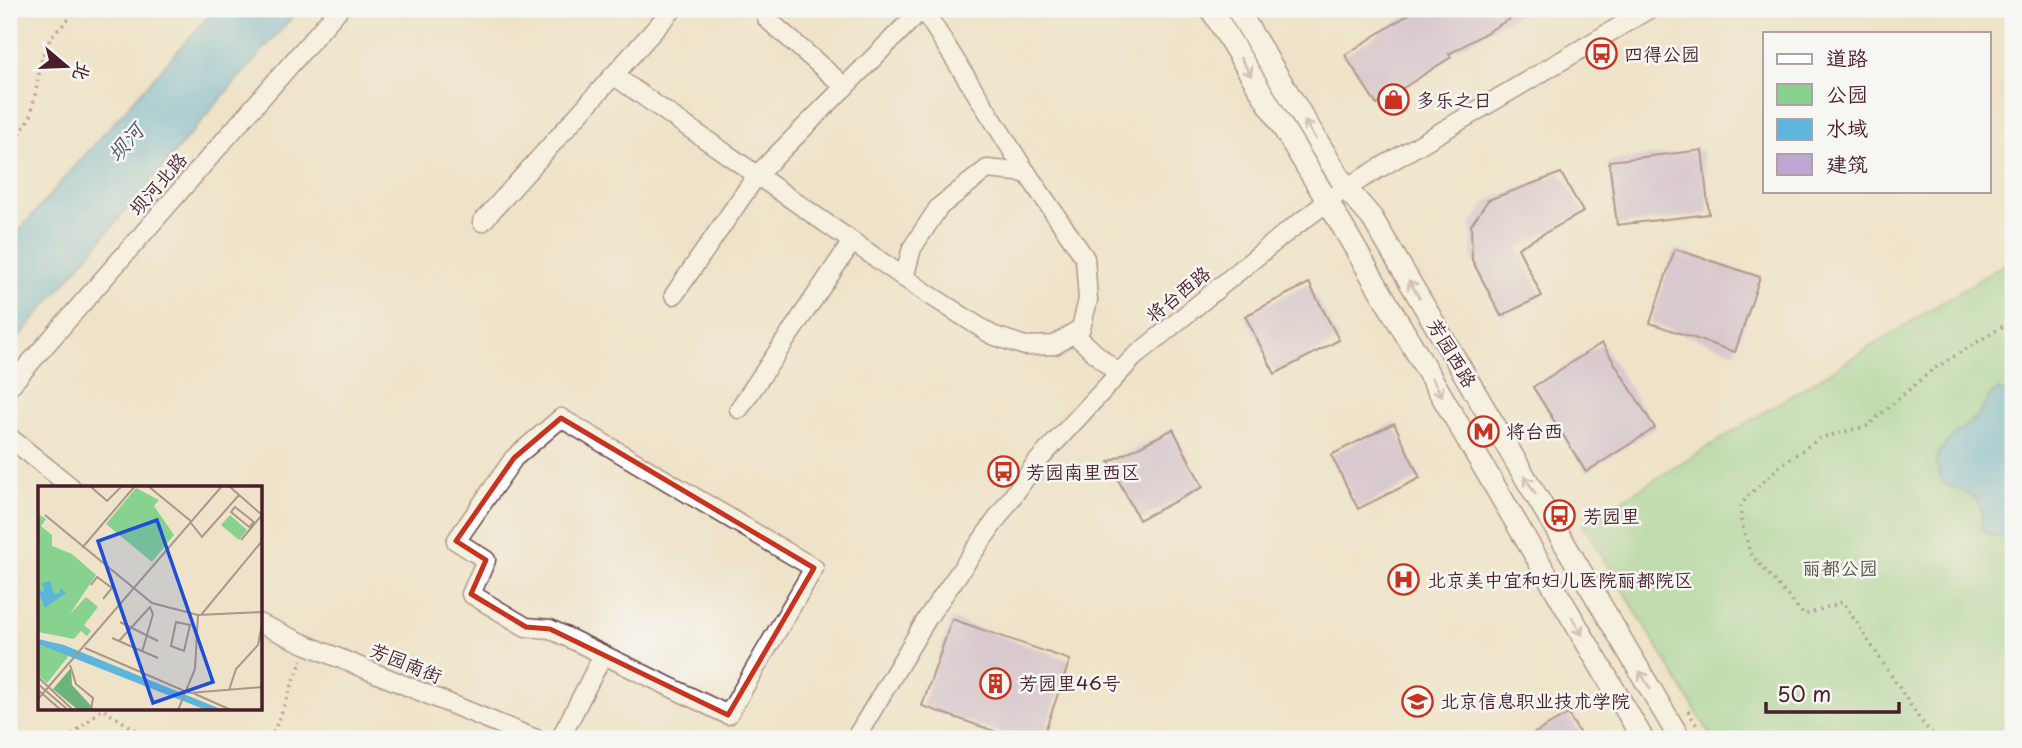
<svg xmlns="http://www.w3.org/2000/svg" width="2022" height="748" font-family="'Playpen Sans','LXGW WenKai TC',sans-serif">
	<rect width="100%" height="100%" fill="#f6f6f2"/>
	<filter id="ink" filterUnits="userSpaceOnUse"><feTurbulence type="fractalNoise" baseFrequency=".0143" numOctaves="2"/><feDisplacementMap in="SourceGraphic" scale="14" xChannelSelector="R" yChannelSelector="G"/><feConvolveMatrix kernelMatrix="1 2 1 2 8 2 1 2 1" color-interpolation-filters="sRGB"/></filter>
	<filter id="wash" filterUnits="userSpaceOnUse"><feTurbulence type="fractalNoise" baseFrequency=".00686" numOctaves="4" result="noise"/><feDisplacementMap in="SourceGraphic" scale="28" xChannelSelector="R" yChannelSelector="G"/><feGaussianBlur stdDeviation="1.57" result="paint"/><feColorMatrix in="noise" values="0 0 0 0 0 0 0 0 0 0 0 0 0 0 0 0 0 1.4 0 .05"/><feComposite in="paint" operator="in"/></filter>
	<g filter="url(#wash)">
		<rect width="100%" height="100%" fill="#eee3c8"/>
		<path fill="#87d28f" stroke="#68785d" stroke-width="2" d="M2013 259V739H1713L1583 524Z"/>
		<g fill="#5eb5db" stroke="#546a83" stroke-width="2">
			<path d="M215 9H299L209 112 9 349V243L61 182Z"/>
			<path d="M1998 390 2003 392 2013 403 2012 547 2007 538 1990 535 1982 529V510L1976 499 1962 490 1946 485 1940 477 1936 462 1938 453 1952 437 1979 415 1990 396Z"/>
		</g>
		<g id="blocks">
			<g fill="#bda8d5">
				<path d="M1417 9H1527L1449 54 1451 57 1377 105 1345 55Z"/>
				<path d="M1702 150 1709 214 1617 225 1609 161Z"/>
				<path d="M1561 173 1583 212 1518 248 1542 296 1501 316 1472 260 1471 225 1488 200Z"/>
				<path d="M1675 249 1760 277 1735 352 1650 323Z"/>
				<path d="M1309 283 1339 340 1275 374 1245 316Z"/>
				<path d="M1602 343 1655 428 1586 472 1533 387Z"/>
				<path d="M1394 423 1420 478 1358 509 1331 455Z"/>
				<path d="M1173 429 1203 487 1139 520 1109 462Z"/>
				<path d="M952 619 1070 660 1042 739H1017L922 706Z"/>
				<path d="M1568 714 1583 739H1524Z"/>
			</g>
		</g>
	</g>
	<g filter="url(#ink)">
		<use href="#blocks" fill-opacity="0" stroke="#633c43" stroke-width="2"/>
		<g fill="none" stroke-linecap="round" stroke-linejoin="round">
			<defs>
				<g id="minor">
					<path d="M767 19 845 87"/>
					<path d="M613 75 922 290 992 335 1025 346 1055 345 1081 328 1088 300 1085 258 1022 166 923 9"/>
					<path d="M482 222 673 9"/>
					<path d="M904 278 912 248 939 207 987 169 1027 173"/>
					<path d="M674 295 757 175 922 9"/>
					<path d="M1073 333 1118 374"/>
					<path d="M9 387 339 9"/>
					<path d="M739 409 852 242"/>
					<path d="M561 418 814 568 728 715 550 629 526 627 471 594 486 560 456 541 514 458Z"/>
					<path d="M9 437 71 487"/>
					<path d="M261 624 307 645 536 739"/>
					<path d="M560 739 603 655"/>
					<path d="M855 739 928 617 1036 463 1133 358 1283 235 1346 188 1649 9"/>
				</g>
				<g id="major">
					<path d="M1211 9 1328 202 1643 739"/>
					<path d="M1237 9 1346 188 1372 218 1680 739"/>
				</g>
			</defs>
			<use href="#minor" stroke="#633c43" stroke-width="21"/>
			<use href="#major" stroke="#633c43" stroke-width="24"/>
			<g stroke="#633c43" stroke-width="3.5" stroke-dasharray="2 5" stroke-linecap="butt">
				<path d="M9 152 31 116 42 58 51 37 79 9"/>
				<path d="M1688 711 1705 739"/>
				<path d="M67 739 102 709 151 739"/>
				<path d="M271 739 302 660"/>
				<path d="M1937 739 1921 721 1843 602 1804 615 1750 553 1741 520V507L1745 499 1782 464 1820 438 1867 426 1932 370 2013 320"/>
			</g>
			<use href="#minor" stroke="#fff" stroke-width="18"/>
			<use href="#major" stroke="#fff" stroke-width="21"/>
		</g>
		<defs><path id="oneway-shaft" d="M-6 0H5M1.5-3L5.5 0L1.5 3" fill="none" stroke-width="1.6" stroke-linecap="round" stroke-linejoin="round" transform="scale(1.75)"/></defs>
		<g stroke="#ae9aa0">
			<use href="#oneway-shaft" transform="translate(1246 67) rotate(59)"/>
			<use href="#oneway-shaft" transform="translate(1310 130) rotate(-121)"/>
			<use href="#oneway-shaft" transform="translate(1414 289) rotate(-121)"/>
			<use href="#oneway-shaft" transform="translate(1437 387) rotate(60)"/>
			<use href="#oneway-shaft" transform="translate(1530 485) rotate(-121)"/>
			<use href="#oneway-shaft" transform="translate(1577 626) rotate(60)"/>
			<use href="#oneway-shaft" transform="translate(1645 680) rotate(-121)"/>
		</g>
	</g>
	<path d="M0 0H2022V748H0ZM561 418 814 568 728 715 550 629 526 627 471 594 486 560 456 541 514 458Z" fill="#eee3c8" fill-opacity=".55" fill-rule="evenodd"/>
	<path fill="none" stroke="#c8321e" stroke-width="5" stroke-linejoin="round" d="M561 418 814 568 728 715 550 629 526 627 471 594 486 560 456 541 514 458Z"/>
	<defs>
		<symbol id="bus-ring" viewBox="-11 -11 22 22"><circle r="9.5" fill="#f6f6f2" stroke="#c8321e" stroke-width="1.5"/><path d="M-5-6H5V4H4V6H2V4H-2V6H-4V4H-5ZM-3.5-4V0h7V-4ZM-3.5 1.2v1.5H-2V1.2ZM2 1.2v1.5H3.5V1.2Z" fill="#c8321e"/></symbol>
		<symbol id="shop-ring" viewBox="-11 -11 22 22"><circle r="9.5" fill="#f6f6f2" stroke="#c8321e" stroke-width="1.5"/><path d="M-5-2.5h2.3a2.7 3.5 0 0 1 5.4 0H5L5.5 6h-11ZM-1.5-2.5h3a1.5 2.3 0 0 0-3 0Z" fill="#c8321e"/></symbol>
		<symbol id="metro-ring" viewBox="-11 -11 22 22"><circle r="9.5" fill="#f6f6f2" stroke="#c8321e" stroke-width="1.5"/><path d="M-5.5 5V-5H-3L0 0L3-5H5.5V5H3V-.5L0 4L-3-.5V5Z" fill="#c8321e"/></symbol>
		<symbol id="hospital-ring" viewBox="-11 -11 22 22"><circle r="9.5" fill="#f6f6f2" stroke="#c8321e" stroke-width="1.5"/><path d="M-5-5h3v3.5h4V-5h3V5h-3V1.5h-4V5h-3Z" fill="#c8321e"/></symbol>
		<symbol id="building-ring" viewBox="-11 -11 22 22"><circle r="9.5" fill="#f6f6f2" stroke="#c8321e" stroke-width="1.5"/><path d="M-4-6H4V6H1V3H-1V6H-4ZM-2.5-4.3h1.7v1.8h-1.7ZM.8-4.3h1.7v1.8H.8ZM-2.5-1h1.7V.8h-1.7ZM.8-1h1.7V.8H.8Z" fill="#c8321e"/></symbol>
		<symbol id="university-ring" viewBox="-11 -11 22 22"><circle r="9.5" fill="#f6f6f2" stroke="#c8321e" stroke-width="1.5"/><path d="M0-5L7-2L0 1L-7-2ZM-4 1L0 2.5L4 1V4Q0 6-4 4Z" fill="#c8321e"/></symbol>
	</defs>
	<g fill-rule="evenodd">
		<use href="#bus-ring" x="1584" y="36" width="35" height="35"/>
		<use href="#shop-ring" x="1376" y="82" width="35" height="35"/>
		<use href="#metro-ring" x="1466" y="414" width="35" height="35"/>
		<use href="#bus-ring" x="986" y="454" width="35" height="35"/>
		<use href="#bus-ring" x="1542" y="498" width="35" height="35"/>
		<use href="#hospital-ring" x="1386" y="562" width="35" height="35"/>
		<use href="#building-ring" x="978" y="666" width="35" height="35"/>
		<use href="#university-ring" x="1400" y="684" width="35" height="35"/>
	</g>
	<g text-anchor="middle" stroke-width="5" stroke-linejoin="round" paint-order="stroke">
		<g font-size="19" fill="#4a1f2b" stroke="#f6f6f2" text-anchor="start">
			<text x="1624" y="61">四得公园</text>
			<text x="1416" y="107">多乐之日</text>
			<text x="1506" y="438">将台西</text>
			<text x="1026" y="479">芳园南里西区</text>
			<text x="1583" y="523">芳园里</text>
			<text x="1427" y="587">北京美中宜和妇儿医院丽都院区</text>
			<text x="1019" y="690">芳园里46号</text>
			<text x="1440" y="708">北京信息职业技术学院</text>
		</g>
		<g font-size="19" fill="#4a1f2b" stroke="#f6f6f2">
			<text transform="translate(158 184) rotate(-49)" y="7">坝河北路</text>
			<text transform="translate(1178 294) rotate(-39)" y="7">将台西路</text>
			<text transform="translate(1452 353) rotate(59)" y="7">芳园西路</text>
			<text transform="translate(406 663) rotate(22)" y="7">芳园南街</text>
		</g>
		<g font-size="19" fill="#5c5549" stroke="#f6f6f2">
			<text x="1840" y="575">丽都公园</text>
		</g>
		<g font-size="21" font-style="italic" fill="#515469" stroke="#f6f6f2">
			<text transform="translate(126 143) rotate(-49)" y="7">坝河</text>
		</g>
	</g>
	<g transform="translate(38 486)">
		<rect width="224" height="224" fill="#eee3c8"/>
		<path d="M98 2 121 14 116 20 136 49 114 76 68 38ZM0 28 8 33 3 40 14 49V60L34 68 58 89 32 128 48 111 60 121 46 139 53 145 49 150 43 145 36 153 0 146ZM192 29 209 44 201 54 183 39ZM0 158 33 167 9 197 0 189Z" fill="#87d28f"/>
		<path d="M33 182 34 199 57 224H40L15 203Z" fill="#6db47a"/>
		<path d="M12 95 16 108 22 107V102L28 107 7 122 0 104 6 106 4 97ZM0 153 26 159 185 224H168L0 158Z" fill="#5eb5db"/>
		<path fill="none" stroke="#ac9589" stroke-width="2" d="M52 0 69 15 84 0M110 0 154 36M191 0 224 29M197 21 216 36 211 41 193 26ZM7 29 114 117 160 129 224 126M153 37 164 51 201 9M203 54 224 29M44 62 97 0M53 99 59 91 74 102 65 113M163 129 224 55M82 136 120 155M138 136 152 139 146 165 133 160ZM74 152 120 172M81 155 112 121 115 128 104 166M47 162 151 207 224 201M32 179 38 198 55 212 53 224M0 191 35 224M0 198 30 224M0 204 23 224M191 204 198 183 220 159 224 138M155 207 193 224M0 213 184 0M140 224 157 183 160 129"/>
		<path fill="#1d4ed8" fill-opacity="0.15" stroke="#1d4ed8" stroke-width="3.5" d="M119 34 175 196 115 217 60 55Z"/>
		<rect width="224" height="224" fill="none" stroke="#4a1f2b" stroke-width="3.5"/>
	</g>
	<rect width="2022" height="748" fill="none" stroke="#f6f6f2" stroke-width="35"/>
	<rect x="1763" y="32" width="228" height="161" fill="#f6f6f2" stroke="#b1a0a2" stroke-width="2"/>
	<rect x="1777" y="54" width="35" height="10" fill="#ffffff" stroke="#b1a0a2" stroke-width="2"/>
	<text x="1826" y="66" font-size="21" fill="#4a1f2b">道路</text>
	<rect x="1777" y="84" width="35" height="21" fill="#87d28f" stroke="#b1a0a2" stroke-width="2"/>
	<text x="1826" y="102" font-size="21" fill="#4a1f2b">公园</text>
	<rect x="1777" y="119" width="35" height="21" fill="#5eb5db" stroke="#b1a0a2" stroke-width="2"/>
	<text x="1826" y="136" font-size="21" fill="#4a1f2b">水域</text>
	<rect x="1777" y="154" width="35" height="21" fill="#bda8d5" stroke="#b1a0a2" stroke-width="2"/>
	<text x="1826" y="172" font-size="21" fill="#4a1f2b">建筑</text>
	<g transform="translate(66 66) rotate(109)" stroke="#f6f6f2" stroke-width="5" paint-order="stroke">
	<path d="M0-5L12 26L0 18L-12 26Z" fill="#4a1f2b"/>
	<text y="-10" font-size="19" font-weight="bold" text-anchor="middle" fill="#4a1f2b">北</text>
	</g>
	<path d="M1766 702v10h133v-10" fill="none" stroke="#4a1f2b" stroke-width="3.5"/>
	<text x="1777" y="702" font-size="21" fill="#4a1f2b" stroke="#f6f6f2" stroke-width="5" paint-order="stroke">50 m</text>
</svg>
